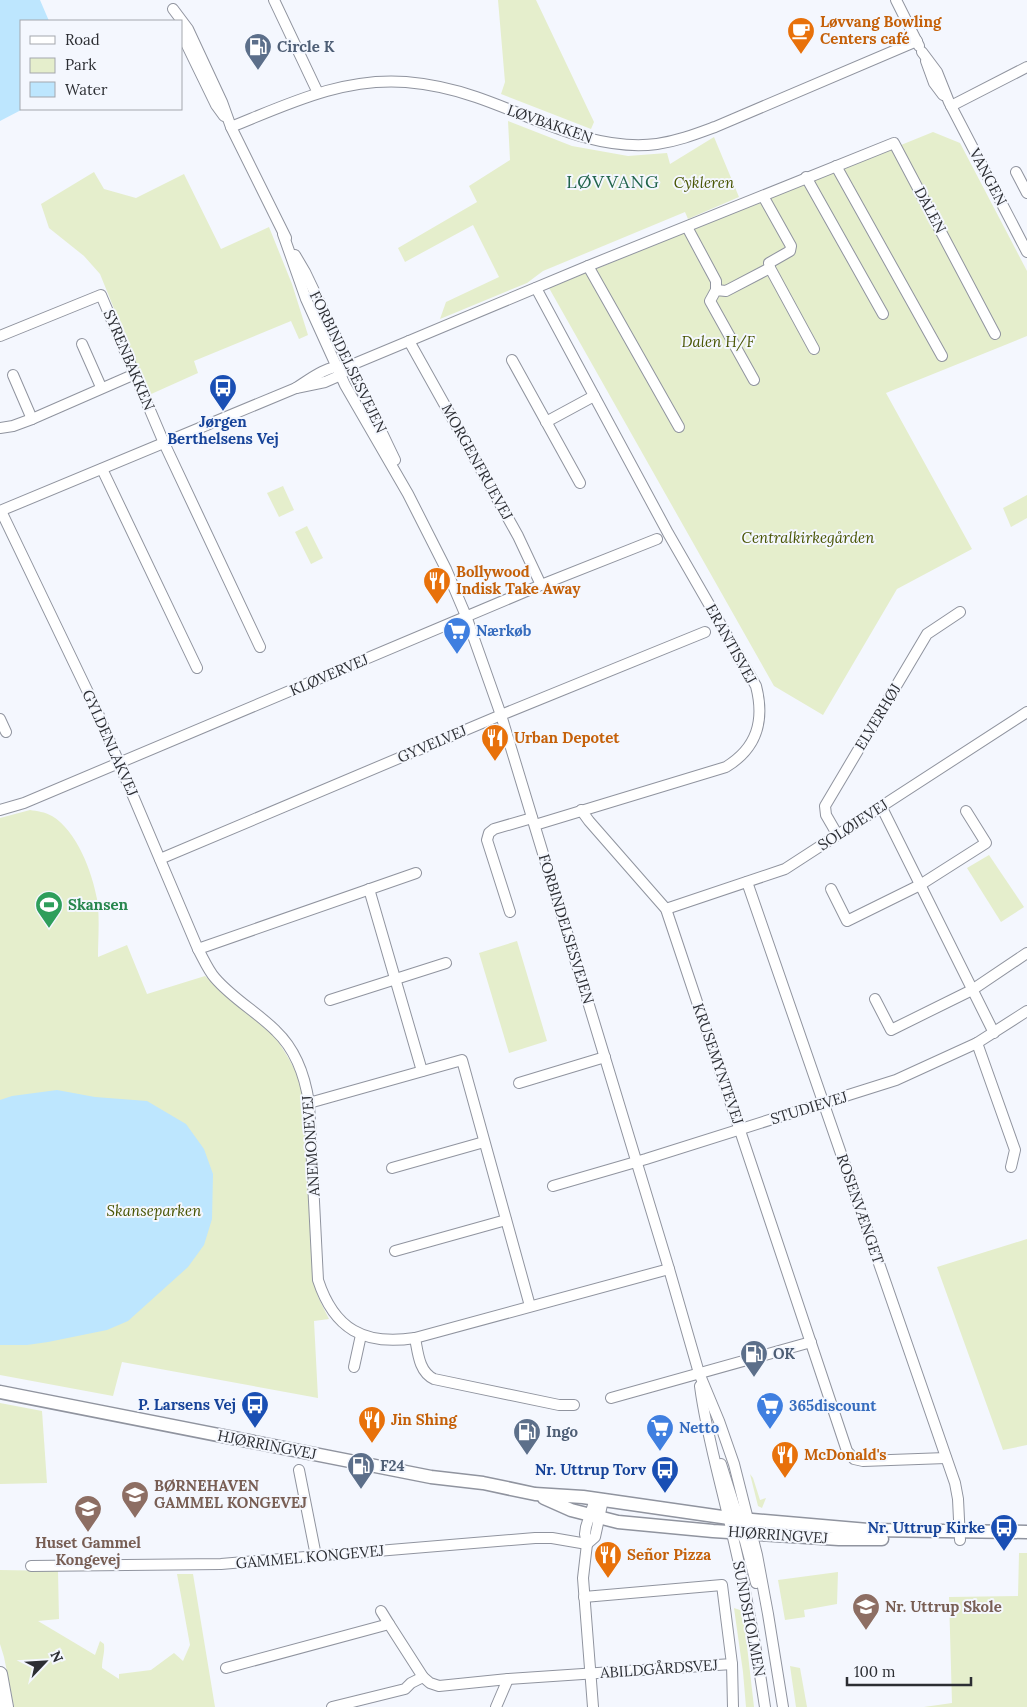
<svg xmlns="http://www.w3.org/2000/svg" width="1027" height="1707" font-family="Lora,serif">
	<rect width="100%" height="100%" fill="#f4f7fe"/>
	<g fill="#e5eecc">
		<path d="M498 0H536L594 122 591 129 501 94 505 82Z"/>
		<path d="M508 121 572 146 628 156 667 153 670 164 714 137 739 197 688 219 685 212 543 271 527 283 440 319 446 302 499 277 473 225 405 262 398 248 477 202 469 186 510 160Z"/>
		<path d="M933 132 960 143 1027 271V336L886 393 972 549 897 589 823 715 774 686 549 288Z"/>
		<path d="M94 172 104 189 136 198 184 174 221 249 269 227 292 284 308 335 299 339 291 321 194 361 198 373 149 395 100 274 84 256 49 228 41 204Z"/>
		<path d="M283 486 294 510 279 517 267 493Z"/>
		<path d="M1027 495V518L1011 527 1003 508Z"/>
		<path d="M307 526 323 558 311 564 295 532Z"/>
		<path d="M30 810C37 811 45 812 52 816 77 831 92 872 97 899 100 917 98 939 98 957L127 945 147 994 205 976 276 1038 289 1059 297 1074 303 1097 313 1281 319 1299 329 1319 314 1321 318 1398 122 1362 113 1396 0 1375V818Z"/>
		<path d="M989 855 1024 907 1001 922 967 868Z"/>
		<path d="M517 941 547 1041 509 1053 479 953Z"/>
		<path d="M1027 1239V1445L1003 1450 937 1267Z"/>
		<path d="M0 1403 42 1411 47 1483 0 1484Z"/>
		<path d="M750 1474 753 1478 760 1500 766 1498 762 1508 758 1506Z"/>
		<path d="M1019 1553H1027V1707H924L952 1703 949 1597 1018 1596Z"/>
		<path d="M0 1570 58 1571 59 1619 38 1621 95 1655 100 1641 104 1644C105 1653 102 1659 102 1668L119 1679V1674L151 1670 174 1653 183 1661 190 1645 177 1574H193L215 1707H14L4 1657 0 1644Z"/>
		<path d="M838 1572 837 1604 804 1610 805 1617 785 1620 778 1580Z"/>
		<path d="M734 1608 743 1611 754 1707H746L743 1672Z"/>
		<path d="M790 1666 800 1668 807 1707H796Z"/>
	</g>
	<g fill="#bde6fe">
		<path d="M0 0H40L49 21H21V109H23L0 121Z"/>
		<path d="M57 1090 95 1097 147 1101 186 1124 204 1149 213 1174 212 1219 204 1245 188 1267 128 1321 107 1330 48 1342 27 1345H0V1100L12 1096Z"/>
	</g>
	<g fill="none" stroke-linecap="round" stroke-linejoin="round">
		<defs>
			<g id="minor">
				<path d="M274 0 318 93"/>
				<path d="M896 0 919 46"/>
				<path d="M173 9 188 29 222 102 231 127 286 238"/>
				<path d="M181 33 216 105 224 116"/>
				<path d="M922 52 937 72 949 102 1027 252"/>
				<path d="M926 61 934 83 943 95"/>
				<path d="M951 106 1027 67"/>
				<path d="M231 127C288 104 343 77 406 82 430 84 453 89 476 97 535 117 593 152 657 144 678 141 696 134 715 127L917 41"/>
				<path d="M836 166 942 356"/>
				<path d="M1016 172 1027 193"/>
				<path d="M806 177 883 314"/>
				<path d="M763 196 791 246 790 251 769 263 770 268 814 349"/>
				<path d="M687 227 716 281V290"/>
				<path d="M283 234 306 299 345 385 408 494 446 569 466 616 501 715 669 1269 699 1373 719 1421 734 1464 757 1555 768 1614 783 1707"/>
				<path d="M295 255 305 272 395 460"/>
				<path d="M588 266 679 427"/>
				<path d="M0 336 101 295 164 443 260 647"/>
				<path d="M409 341 518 536 541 585"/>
				<path d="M82 344 101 387"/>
				<path d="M512 360 580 483"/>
				<path d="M13 375 32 419 135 374"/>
				<path d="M754 380 710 301 716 290 726 291 770 268"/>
				<path d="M296 388 325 382 341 375 349 366 409 341 588 266 894 143 995 334"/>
				<path d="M546 422 594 396"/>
				<path d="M0 428 13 426 32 419"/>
				<path d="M102 469 197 668"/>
				<path d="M0 511 296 388C310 379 326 366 344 366"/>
				<path d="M1 511 97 711 198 949C203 958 208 970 215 978 233 999 257 1012 276 1031 296 1050 305 1076 309 1103L318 1280C334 1329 364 1346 415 1338L669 1269"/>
				<path d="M0 719 6 732"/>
				<path d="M881 806 994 1033"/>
				<path d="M0 810 24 803 541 585 657 539"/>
				<path d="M581 810 589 821 666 909 847 1451 854 1459 863 1461 946 1458"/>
				<path d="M535 825 726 767C757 748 765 721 756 686L668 533 536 288"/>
				<path d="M837 834 826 815 825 806 927 634 960 612"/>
				<path d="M160 859 501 715 705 632"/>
				<path d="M747 882 955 1483 958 1499 960 1540"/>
				<path d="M369 889 422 1071"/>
				<path d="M831 889 847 921 920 885 986 843 966 811"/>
				<path d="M666 909 785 869 1027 712"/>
				<path d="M510 912 487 840 489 833 494 829 532 818"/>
				<path d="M198 949 416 873"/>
				<path d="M875 999 891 1030 972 990 1027 953"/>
				<path d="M330 1000 446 963"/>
				<path d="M977 1043 1015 1150 1011 1167"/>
				<path d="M519 1083 605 1057"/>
				<path d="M309 1103 462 1060 530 1306"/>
				<path d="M392 1168 484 1142"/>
				<path d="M553 1186 646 1159 896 1080 977 1043 1027 1011"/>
				<path d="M395 1251 506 1220"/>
				<path d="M415 1338C418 1353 419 1372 434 1379L559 1405H574"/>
				<path d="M354 1367 361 1335"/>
				<path d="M700 1386C706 1432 719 1476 729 1520 744 1582 756 1644 765 1707"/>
				<path d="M611 1398 811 1342"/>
				<path d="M721 1464 734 1505 742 1523"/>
				<path d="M299 1470 316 1556"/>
				<path d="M739 1528 745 1541 756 1583"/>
				<path d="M587 1544 595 1537 603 1500"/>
				<path d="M31 1566 221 1564 535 1538H552L587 1544"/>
				<path d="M381 1611 389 1624"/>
				<path d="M732 1664 733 1707"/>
				<path d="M226 1668 389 1624 423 1677 430 1683 439 1686 508 1679 732 1664 722 1585 584 1597"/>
				<path d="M332 1707 405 1689 411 1683 423 1677"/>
				<path d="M496 1707 508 1679"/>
				<path d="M593 1707 583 1578 587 1544 585 1534 586 1527 595 1499"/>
			</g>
			<g id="major">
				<path d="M0 1392 431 1477 483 1483 535 1494 583 1497 729 1518 868 1530 1027 1532"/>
				<path d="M544 1498 571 1510 618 1522 713 1531 839 1539H882"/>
			</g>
			<path id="highway" d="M0 1674 6 1707"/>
		</defs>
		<use href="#minor" stroke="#90949f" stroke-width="12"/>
		<use href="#major" stroke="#90949f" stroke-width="15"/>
		<use href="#highway" stroke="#90949f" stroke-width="16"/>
		<use href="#minor" stroke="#fff" stroke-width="10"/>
		<use href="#major" stroke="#fff" stroke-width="12"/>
		<use href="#highway" stroke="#fff" stroke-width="14"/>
	</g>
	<defs>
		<symbol id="cafe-pin" viewBox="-11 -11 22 30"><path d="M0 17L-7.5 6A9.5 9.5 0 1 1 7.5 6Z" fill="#e8710a" stroke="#f4f7fe"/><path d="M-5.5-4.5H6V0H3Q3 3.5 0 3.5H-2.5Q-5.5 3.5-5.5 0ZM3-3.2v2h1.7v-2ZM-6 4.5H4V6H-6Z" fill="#fff"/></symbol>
		<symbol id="fuel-pin" viewBox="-11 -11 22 30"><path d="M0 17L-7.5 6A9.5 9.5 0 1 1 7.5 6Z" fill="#5c6f8a" stroke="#f4f7fe"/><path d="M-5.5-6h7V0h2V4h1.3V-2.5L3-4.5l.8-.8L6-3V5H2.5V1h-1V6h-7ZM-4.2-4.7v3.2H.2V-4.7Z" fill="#fff"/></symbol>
		<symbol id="bus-pin" viewBox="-11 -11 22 30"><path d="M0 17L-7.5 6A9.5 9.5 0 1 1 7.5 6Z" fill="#1a4fb4" stroke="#f4f7fe"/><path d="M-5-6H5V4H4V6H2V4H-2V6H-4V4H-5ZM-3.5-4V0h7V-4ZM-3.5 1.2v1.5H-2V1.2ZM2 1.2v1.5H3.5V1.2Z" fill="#fff"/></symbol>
		<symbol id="restaurant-pin" viewBox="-11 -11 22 30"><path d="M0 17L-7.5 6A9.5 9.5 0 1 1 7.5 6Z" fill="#e8710a" stroke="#f4f7fe"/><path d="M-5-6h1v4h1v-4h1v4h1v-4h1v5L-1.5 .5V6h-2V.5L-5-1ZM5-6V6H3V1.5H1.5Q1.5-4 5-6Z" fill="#fff"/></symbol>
		<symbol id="supermarket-pin" viewBox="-11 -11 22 30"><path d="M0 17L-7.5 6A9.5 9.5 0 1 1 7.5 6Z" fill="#3f7fe0" stroke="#f4f7fe"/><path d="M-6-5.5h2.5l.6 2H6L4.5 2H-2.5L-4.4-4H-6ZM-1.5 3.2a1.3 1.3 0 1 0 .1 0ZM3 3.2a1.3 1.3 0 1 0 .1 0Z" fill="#fff"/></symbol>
		<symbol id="stadium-pin" viewBox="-11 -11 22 30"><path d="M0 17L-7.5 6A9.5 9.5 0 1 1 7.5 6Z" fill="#2e9e5b" stroke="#f4f7fe"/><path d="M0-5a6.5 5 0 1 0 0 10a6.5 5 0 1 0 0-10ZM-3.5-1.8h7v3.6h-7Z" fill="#fff"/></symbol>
		<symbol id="school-pin" viewBox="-11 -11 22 30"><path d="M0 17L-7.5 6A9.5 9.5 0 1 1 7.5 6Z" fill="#8d6e63" stroke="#f4f7fe"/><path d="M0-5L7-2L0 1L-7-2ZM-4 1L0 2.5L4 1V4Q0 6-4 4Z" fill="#fff"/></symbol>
	</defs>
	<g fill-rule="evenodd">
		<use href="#cafe-pin" x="785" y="15" width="32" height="43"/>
		<use href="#fuel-pin" x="242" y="31" width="32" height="43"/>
		<use href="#bus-pin" x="207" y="372" width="32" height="43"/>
		<use href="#restaurant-pin" x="421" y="565" width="32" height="43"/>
		<use href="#supermarket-pin" x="441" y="615" width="32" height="43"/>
		<use href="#restaurant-pin" x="479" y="722" width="32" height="43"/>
		<use href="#stadium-pin" x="33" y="889" width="32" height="43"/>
		<use href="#fuel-pin" x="738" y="1338" width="32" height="43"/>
		<use href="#bus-pin" x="239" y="1389" width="32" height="43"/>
		<use href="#supermarket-pin" x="754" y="1390" width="32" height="43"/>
		<use href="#restaurant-pin" x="356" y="1404" width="32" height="43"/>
		<use href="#supermarket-pin" x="644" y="1412" width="32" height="43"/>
		<use href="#fuel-pin" x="511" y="1416" width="32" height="43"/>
		<use href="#restaurant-pin" x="769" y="1439" width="32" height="43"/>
		<use href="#fuel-pin" x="345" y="1450" width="32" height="43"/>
		<use href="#bus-pin" x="649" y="1454" width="32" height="43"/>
		<use href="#school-pin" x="119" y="1479" width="32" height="43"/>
		<use href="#school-pin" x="72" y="1493" width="32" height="43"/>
		<use href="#bus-pin" x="988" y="1512" width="32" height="43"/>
		<use href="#restaurant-pin" x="592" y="1539" width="32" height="43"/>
		<use href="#school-pin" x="850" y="1591" width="32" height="43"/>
	</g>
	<g text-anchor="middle" stroke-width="4" stroke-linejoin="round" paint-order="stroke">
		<g font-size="15" font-weight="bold" fill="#c56008" stroke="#f4f7fe" text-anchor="start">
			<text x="820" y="27">Løvvang Bowling<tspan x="820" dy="17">Centers café</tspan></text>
			<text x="456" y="577">Bollywood<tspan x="456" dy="17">Indisk Take Away</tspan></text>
			<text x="514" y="743">Urban Depotet</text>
			<text x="391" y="1425">Jin Shing</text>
			<text x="804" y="1460">McDonald's</text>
			<text x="627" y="1560">Señor Pizza</text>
		</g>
		<g font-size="15" font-weight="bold" fill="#4e5e75" stroke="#f4f7fe" text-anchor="start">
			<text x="277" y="52">Circle K</text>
			<text x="773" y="1359">OK</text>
			<text x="546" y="1437">Ingo</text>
			<text x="380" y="1471">F24</text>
		</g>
		<g font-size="15" fill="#2c2e33" stroke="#f4f7fe">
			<text transform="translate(550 124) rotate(19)" y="5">LØVBAKKEN</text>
			<text transform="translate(988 177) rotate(62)" y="5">VANGEN</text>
			<text transform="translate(930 210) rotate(62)" y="5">DALEN</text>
			<text transform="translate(129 360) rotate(67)" y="5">SYRENBAKKEN</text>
			<text transform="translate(348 362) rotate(64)" y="5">FORBINDELSESVEJEN</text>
			<text transform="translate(477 462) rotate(61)" y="5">MORGENFRUEVEJ</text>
			<text transform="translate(731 644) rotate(61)" y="5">ERANTISVEJ</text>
			<text transform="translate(329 675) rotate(-23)" y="5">KLØVERVEJ</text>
			<text transform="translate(878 717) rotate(-59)" y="5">ELVERHØJ</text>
			<text transform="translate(110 743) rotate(66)" y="5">GYLDENLAKVEJ</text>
			<text transform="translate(432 744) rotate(-23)" y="5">GYVELVEJ</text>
			<text transform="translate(853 825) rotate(-33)" y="5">SOLØJEVEJ</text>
			<text transform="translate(566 929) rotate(73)" y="5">FORBINDELSESVEJEN</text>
			<text transform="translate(718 1064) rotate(71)" y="5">KRUSEMYNTEVEJ</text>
			<text transform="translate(809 1108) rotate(-17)" y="5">STUDIEVEJ</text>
			<text transform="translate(311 1146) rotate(-94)" y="5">ANEMONEVEJ</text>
			<text transform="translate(860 1209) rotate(71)" y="5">ROSENVÆNGET</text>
			<text transform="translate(267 1445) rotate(11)" y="5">HJØRRINGVEJ</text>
			<text transform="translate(778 1535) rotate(4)" y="5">HJØRRINGVEJ</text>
			<text transform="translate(310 1557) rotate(-5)" y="5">GAMMEL KONGEVEJ</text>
			<text transform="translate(749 1619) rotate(79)" y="5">SUNDSHOLMEN</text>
			<text transform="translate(659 1669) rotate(-4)" y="5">ABILDGÅRDSVEJ</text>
		</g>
		<g font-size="15" font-style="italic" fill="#485402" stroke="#f4f7fe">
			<text x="704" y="188">Cykleren</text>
			<text x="718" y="347">Dalen H/F</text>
			<text x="808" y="543">Centralkirkegården</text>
			<text x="154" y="1216">Skanseparken</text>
		</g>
		<g font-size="15" font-weight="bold" fill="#164399" stroke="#f4f7fe" text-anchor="end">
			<text x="223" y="427" text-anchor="middle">Jørgen<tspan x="223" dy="17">Berthelsens Vej</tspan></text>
			<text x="236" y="1410">P. Larsens Vej</text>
			<text x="646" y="1475">Nr. Uttrup Torv</text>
			<text x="985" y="1533">Nr. Uttrup Kirke</text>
		</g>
		<g font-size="15" font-weight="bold" fill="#366cbe" stroke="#f4f7fe" text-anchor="start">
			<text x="476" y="636">Nærkøb</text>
			<text x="789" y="1411">365discount</text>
			<text x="679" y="1433">Netto</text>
		</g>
		<g font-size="15" font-weight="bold" fill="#27864d" stroke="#f4f7fe" text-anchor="start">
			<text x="68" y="910">Skansen</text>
		</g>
		<g font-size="15" font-weight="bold" fill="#785e54" stroke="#f4f7fe" text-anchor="start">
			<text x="154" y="1491">BØRNEHAVEN<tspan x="154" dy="17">GAMMEL KONGEVEJ</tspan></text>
			<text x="88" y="1548" text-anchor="middle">Huset Gammel<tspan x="88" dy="17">Kongevej</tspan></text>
			<text x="885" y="1612">Nr. Uttrup Skole</text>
		</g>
		<g font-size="18" letter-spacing="1" fill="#21644b" stroke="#f4f7fe">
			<text x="613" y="188">LØVVANG</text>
		</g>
	</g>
	<rect x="20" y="20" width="162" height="90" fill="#f4f7fe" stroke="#a4a7ad"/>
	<rect x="30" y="36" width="25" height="8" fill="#ffffff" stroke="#a4a7ad"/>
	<text x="65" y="45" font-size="15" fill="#2c2e33">Road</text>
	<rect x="30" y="58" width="25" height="15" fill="#e5eecc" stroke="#a4a7ad"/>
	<text x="65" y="70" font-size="15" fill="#2c2e33">Park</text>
	<rect x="30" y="82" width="25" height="15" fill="#bde6fe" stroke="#a4a7ad"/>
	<text x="65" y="95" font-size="15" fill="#2c2e33">Water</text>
	<g transform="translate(45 1662) rotate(65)" stroke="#f4f7fe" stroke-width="4" paint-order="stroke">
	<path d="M0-4L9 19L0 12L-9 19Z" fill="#2c2e33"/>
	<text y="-8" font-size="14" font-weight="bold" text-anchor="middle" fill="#2c2e33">N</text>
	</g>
	<path d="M847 1677v8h124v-8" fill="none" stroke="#2c2e33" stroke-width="2.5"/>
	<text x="854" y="1677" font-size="15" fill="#2c2e33" stroke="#f4f7fe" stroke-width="4" paint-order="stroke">100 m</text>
</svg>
